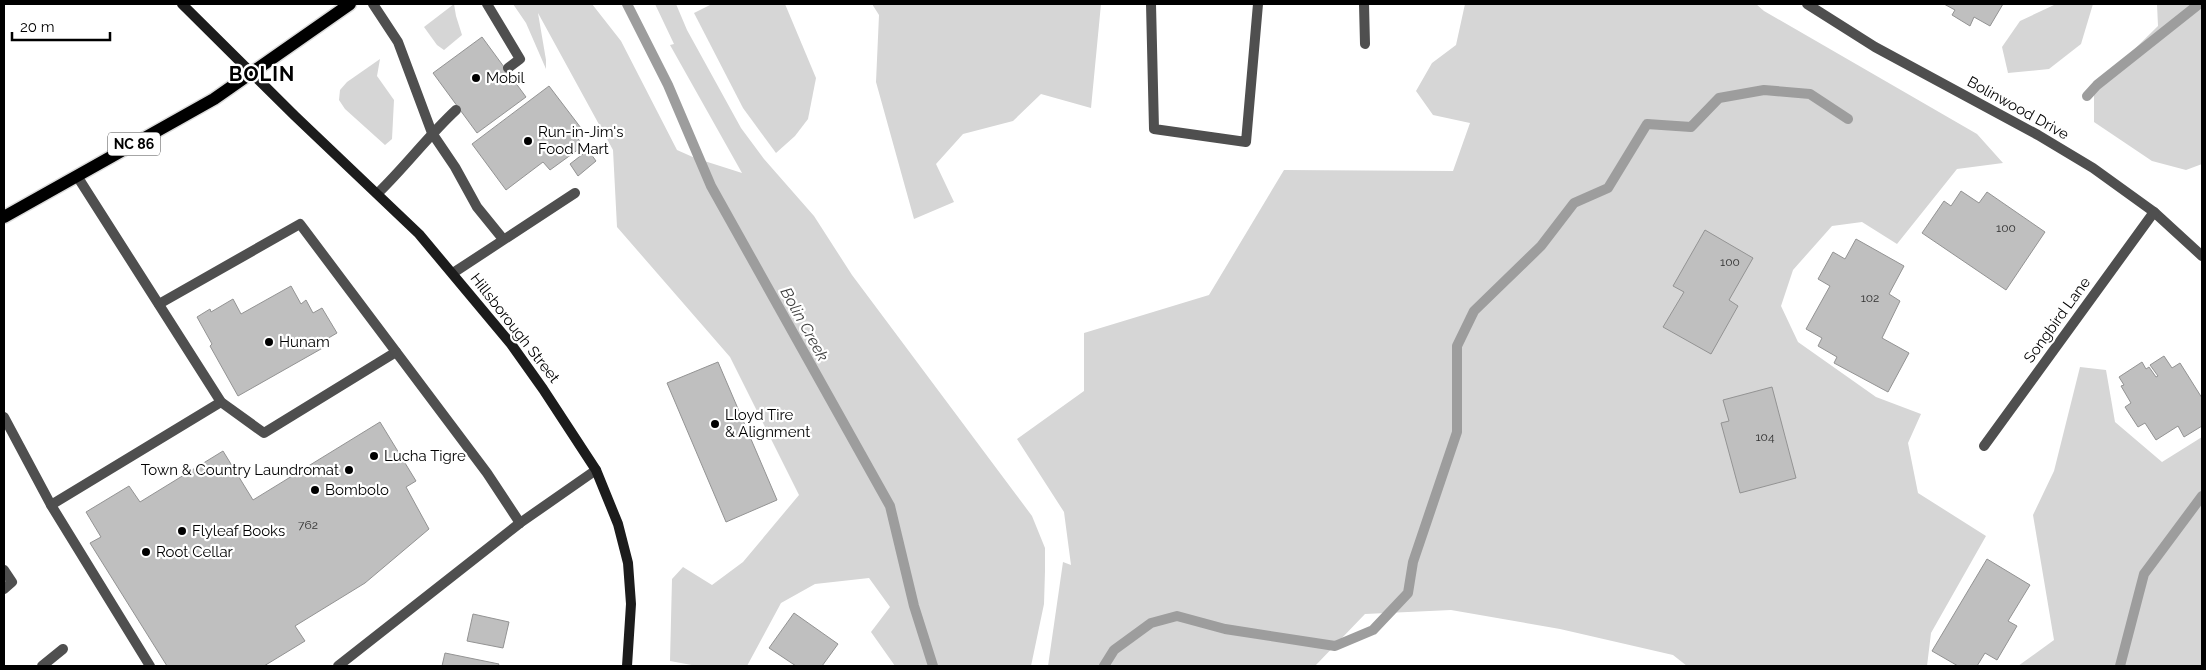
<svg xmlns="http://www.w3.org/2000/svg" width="2206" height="670" font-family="Raleway,sans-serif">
	<rect width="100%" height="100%" fill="#fff"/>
	<g fill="#d6d6d6">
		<path d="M454 4 456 16 462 35 444 50 437 45 424 27Z"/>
		<path d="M513 4H592L621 41 677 150 695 158 742 173 670 45 674 44 655 4H676L687 30 741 128 764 159 814 216 852 275 1032 516 1045 548V571L1044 604 1031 666H895L871 632 890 607 869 578 815 584 781 603 747 666H697L670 661 672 579 683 567 712 585 743 562 799 495 730 357 617 227 613 150 538 13 546 60V69L526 23Z"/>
		<path d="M712 4H785L816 78 808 119 795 136 776 153 743 108 694 13Z"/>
		<path d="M872 4H1101L1091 108 1041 94 1013 121 963 134 936 164 954 202 914 219 876 82 879 15Z"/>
		<path d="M1465 4H1756L1764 11 1977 134 2003 163 1957 169 1897 244 1862 222 1832 226 1793 270 1781 306 1798 342 1876 397 1921 414 1908 443 1918 493 1986 536 1931 633 1927 666H1687L1673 655 1560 629 1451 610 1365 614 1315 666H1048L1063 562 1071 565 1064 512 1017 439 1084 391V333L1209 295 1284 170 1453 171 1470 123 1433 115 1416 91 1432 63 1456 45Z"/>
		<path d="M2093 4 2081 44 2049 69 2008 73 2002 47 2020 21 2054 5Z"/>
		<path d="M2157 4H2202V164L2186 170 2152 161 2094 122V89L2158 26Z"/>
		<path d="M380 59 377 76 394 100 392 139 385 145 345 109 339 100 340 90 347 82Z"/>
		<path d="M2080 367 2106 370 2115 422 2162 462 2202 437V666H2018L2054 640 2033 515 2054 471Z"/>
	</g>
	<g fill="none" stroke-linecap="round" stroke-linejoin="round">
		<g stroke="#9d9d9d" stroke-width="10">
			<path d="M627 4 668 85 711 186 890 506 914 606 933 666"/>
			<path d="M2087 96 2097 85 2199 4"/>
			<path d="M1104 666 1114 650 1151 623 1177 616 1225 629 1335 646 1373 630 1408 593 1413 562 1457 432V346L1474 311 1541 246 1574 203 1608 188 1647 124 1691 127 1719 98 1764 90 1810 94 1848 119"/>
			<path d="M2120 666 2144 574 2202 496"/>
		</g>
	</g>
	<g fill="#bfbfbf" stroke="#939393">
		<path d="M1944 4H2003L1990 26 1974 17 1970 26 1952 15 1955 10Z"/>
		<path d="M482 37 526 97 477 133 433 73Z"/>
		<path d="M549 86 584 132 577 137 583 146 550 170 543 162 506 190 472 144Z"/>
		<path d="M588 150 596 161 578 176 570 164Z"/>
		<path d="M1961 191 1979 203 1987 192 2045 232 2006 290 1922 233 1944 201 1951 206Z"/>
		<path d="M1705 230 1753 258 1729 300 1738 306 1711 354 1663 327 1684 292 1673 286Z"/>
		<path d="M1856 239 1904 266 1889 294 1900 301 1882 338 1909 353 1888 392 1834 363 1837 357 1818 346 1822 338 1806 329 1830 286 1818 279 1833 252 1845 259Z"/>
		<path d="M291 286 301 304 306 300 313 313 322 308 337 333 325 340 328 345 238 396 210 346 212 344 197 317 210 309 211 312 233 299 241 314Z"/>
		<path d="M2164 356 2172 368 2180 363 2202 398V426L2184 437 2178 426 2156 440 2145 423 2138 427 2125 407 2131 403 2121 386 2124 385 2119 377 2142 362 2146 369 2149 367 2156 377 2158 376 2150 365Z"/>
		<path d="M718 362 777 500 726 522 667 383Z"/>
		<path d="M1772 387 1796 478 1740 493 1721 423 1729 421 1723 400Z"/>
		<path d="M380 422 416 481 406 487 429 529 365 583 295 626 305 641 264 666H167L90 543 101 537 86 512 129 486 140 502 223 451 253 500Z"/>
		<path d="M1987 559 2030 585 2008 621 2017 626 1997 660 1985 653 1977 666H1958L1932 651Z"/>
		<path d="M794 613 838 644 822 666H796L769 648Z"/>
		<path d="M473 614 509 622 503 648 467 641Z"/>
		<path d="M445 653 499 664 498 666H442Z"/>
	</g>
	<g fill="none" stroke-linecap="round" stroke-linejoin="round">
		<defs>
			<path id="primary" d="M4 217 214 99 350 4"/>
		</defs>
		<use href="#primary" stroke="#dbdbdb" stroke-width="15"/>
		<g stroke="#4f4f4f" stroke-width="10">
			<path d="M373 4 398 42 432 133 455 167 477 207 503 239"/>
			<path d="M487 4 520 59 508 68"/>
			<path d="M1151 4 1154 129 1246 142 1258 4"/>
			<path d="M1364 4 1365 44"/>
			<path d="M77 176 221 402 264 433 396 352"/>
			<path d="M378 193C405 167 428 136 456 110"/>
			<path d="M453 273 575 193"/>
			<path d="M159 304 300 224 487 473 520 523"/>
			<path d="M4 417 51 505 150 666"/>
			<path d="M51 505 221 402"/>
			<path d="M4 570 12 582 4 589"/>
			<path d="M338 666 520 523 596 470"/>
		</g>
		<g stroke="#4f4f4f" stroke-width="10">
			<path d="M1807 4 1875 47 2038 135 2093 168 2154 212 2202 256"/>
			<path d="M1984 446 2154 212"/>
			<path d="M42 666 63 649"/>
		</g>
		<path stroke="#1c1c1c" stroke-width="10" d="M182 4 295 116 419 234 511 344 543 389 596 470 618 524 628 563 631 604 627 666"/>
		<use href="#primary" stroke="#000" stroke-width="12"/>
	</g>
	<g fill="#000" stroke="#fff" stroke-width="2">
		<circle cx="476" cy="78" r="5"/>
		<circle cx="528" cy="141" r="5"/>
		<circle cx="269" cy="342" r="5"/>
		<circle cx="715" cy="424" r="5"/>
		<circle cx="374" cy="456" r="5"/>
		<circle cx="349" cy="470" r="5"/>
		<circle cx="315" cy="490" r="5"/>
		<circle cx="182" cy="531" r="5"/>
		<circle cx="146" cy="552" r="5"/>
	</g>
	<g text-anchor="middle" stroke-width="4.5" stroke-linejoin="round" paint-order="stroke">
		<g font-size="12" fill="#303030">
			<text x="2006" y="232">100</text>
			<text x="1730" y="266">100</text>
			<text x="1870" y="302">102</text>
			<text x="1765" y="441">104</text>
			<text x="308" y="529">762</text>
		</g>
		<rect fill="#fff" stroke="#4c4c4c" stroke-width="1" x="108" y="132.5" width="52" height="23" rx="4"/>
		<g font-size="14" font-weight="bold" fill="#000">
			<text x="134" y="149">NC 86</text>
		</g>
		<g font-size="15" fill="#000" stroke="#fff" text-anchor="start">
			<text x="486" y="83">Mobil</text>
			<text x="538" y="137">Run-in-Jim's<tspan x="538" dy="17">Food Mart</tspan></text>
			<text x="279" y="347">Hunam</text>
			<text x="725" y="420">Lloyd Tire<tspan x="725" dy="17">&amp; Alignment</tspan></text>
			<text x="384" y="461">Lucha Tigre</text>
			<text x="339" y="475" text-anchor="end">Town &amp; Country Laundromat</text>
			<text x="325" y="495">Bombolo</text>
			<text x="192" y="536">Flyleaf Books</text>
			<text x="156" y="557">Root Cellar</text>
		</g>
		<g font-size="15" fill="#000" stroke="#fff">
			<text transform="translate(2018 108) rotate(29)" y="5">Bolinwood Drive</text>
			<text transform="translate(2057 320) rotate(-54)" y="5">Songbird Lane</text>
			<text transform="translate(515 328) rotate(52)" y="5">Hillsborough Street</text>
		</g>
		<g font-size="16" font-style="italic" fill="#3e3e3e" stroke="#fff">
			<text transform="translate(805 324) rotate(61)" y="6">Bolin Creek</text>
		</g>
		<g font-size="20" font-weight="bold" letter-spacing="1" fill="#000" stroke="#fff">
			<text x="262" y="81">BOLIN</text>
		</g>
	</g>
	<rect width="2206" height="670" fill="none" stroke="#000000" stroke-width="10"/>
	<path d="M12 32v8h98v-8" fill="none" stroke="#000000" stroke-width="2.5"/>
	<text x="20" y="32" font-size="15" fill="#000000" stroke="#ffffff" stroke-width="4" paint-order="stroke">20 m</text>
</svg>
